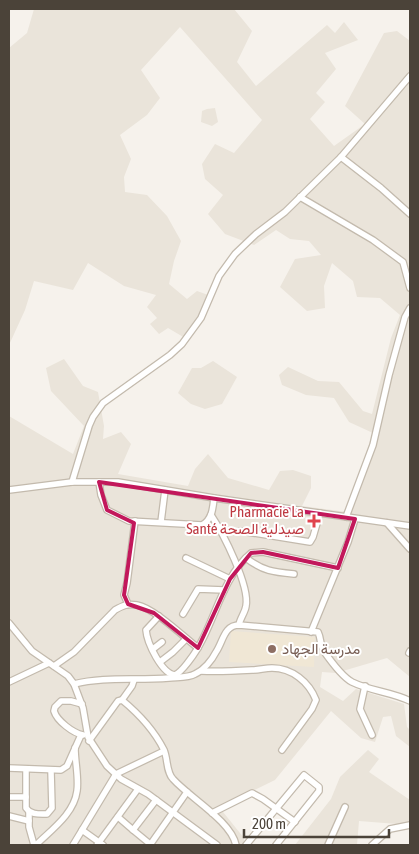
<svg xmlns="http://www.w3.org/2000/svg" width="419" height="854" font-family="'Asap Condensed',Vazirmatn,sans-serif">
	<rect width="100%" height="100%" fill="#f6f2ec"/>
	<g fill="#eae4da">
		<path d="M34 9H234L252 31 237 62 256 86 327 25 335 33 344 22 358 40 325 53 336 69 316 93 325 102 310 119 334 146 365 124 345 106 384 33 397 31 410 41V677L387 658 336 673 322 672 320 687 343 701 356 689 404 704 407 727 410 730V747L396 736 391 716 383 717 375 742 361 738 331 711 275 780 219 807 244 838V845H9V416L73 454 84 426 51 391 46 368 64 359 83 386 98 392 104 426 103 439 121 432 131 444 118 474 188 486 195 469 208 454 228 478 269 490 280 471 293 470 311 476V488L302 506 347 512 373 433 349 422 334 398 306 395 282 385 279 375 288 367 318 381 339 382 363 411 372 414 391 338 400 315 380 298 357 297 353 281 332 263 324 286 325 308 307 311 280 287 295 259 321 255 309 241 290 239 276 230 254 245 225 234 208 214 223 195 205 179 202 164 215 144 234 153 262 120 180 27 141 70 160 98 147 115 120 135 131 159 124 177 125 192 147 195 167 216 181 241 174 261 169 284 187 299 197 291 211 296 204 312 185 338 168 328 159 334 150 324 157 318 147 307 156 295 124 286 88 263 73 290 34 281 25 310 9 345V48L27 33Z"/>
		<path d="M207 109 215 108 218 122 212 126 201 122 202 111Z"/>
		<path d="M213 361 237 377 222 404 205 409 191 404 178 393 192 368H201Z"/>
		<path d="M368 750 379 759 369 772 410 800V825L359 821 357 845H295L331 799 340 777Z"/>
	</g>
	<path fill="#f0e7d5" d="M231 631 315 637 314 667 229 662Z"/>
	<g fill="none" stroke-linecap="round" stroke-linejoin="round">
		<defs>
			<g id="minor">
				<path d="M341 157 381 188 410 214"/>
				<path d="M300 197 373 240 403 262 410 288"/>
				<path d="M72 482 89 426 93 417 103 403 170 355 182 344 201 318 219 276 235 254 256 234 285 212 341 157 410 76"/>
				<path d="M99 482 101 495 107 510 129 521 202 525C212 520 213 508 214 498"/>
				<path d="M9 490 72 482H118L214 498 410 526"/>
				<path d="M211 515C223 533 250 586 246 606 245 613 240 618 239 625"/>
				<path d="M346 517 373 445 389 375 405 317 410 308"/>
				<path d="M161 522 165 490"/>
				<path d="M387 523 410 549"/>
				<path d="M241 531 310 542 313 537 320 513"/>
				<path d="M186 558 230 579"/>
				<path d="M246 558C263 571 273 572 294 574"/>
				<path d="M128 604 124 595 127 583 135 521"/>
				<path d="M183 614 198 589 224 590"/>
				<path d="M159 616 146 630C147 643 162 674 175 675 181 672 185 666 189 661 215 628 219 580 251 553L263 552 338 568"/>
				<path d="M9 623 32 651 68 676 74 684 83 708 88 737 107 766 121 779 148 794 217 845"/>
				<path d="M311 632 348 542 355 519"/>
				<path d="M153 649 162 642"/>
				<path d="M409 653 410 651"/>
				<path d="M160 662 173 652 186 639"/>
				<path d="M54 666 74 652 115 610C122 606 128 603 137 605 154 608 184 637 198 648"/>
				<path d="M201 671C218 672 235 671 252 670 259 670 265 668 272 668 292 668 309 682 316 700L312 709 282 750"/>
				<path d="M9 682 49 663"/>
				<path d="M74 684C105 676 137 681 169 678 178 677 188 678 195 674 204 670 212 660 216 652 223 642 224 625 239 625L318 632C321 638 320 644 323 650 330 660 341 676 352 682 370 691 392 692 410 701"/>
				<path d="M365 686 360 709 372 735"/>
				<path d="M122 700 132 686 134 680"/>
				<path d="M82 704 71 701H61L55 707 54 711C57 721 73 733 83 735"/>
				<path d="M89 741 118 701 122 700C139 714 154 730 164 750 168 759 166 772 173 779 190 798 231 821 236 845"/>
				<path d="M9 768 61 770 67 766 81 735"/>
				<path d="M26 769V808C31 815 39 814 47 814L52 808 51 771"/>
				<path d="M9 797H26"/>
				<path d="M29 812V827L34 845"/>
				<path d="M212 813 252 793 263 799 295 822"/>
				<path d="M9 816 29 821"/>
				<path d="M118 817 133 830"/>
				<path d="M82 830 103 845"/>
				<path d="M150 844 133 830 156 800"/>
				<path d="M36 845C51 830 74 814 77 791 79 778 75 762 75 748"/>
				<path d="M73 845 116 774 164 751"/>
				<path d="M97 845 138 789"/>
				<path d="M150 845 187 792"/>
				<path d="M246 845 304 775 319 787V791L276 845"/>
				<path d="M328 845 345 807"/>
				<path d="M372 845 390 829 410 825"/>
			</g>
		</defs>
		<use href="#minor" stroke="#c3baad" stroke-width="8"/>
		<use href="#minor" stroke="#fff" stroke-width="5.5"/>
	</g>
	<path fill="none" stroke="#c2185b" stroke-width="4" stroke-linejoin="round" d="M99 482 355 519 338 568 263 552 251 553 230 579 198 648 154 613 128 604 124 595 134 523 107 510Z"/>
	<path fill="#e0444e" stroke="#fff" stroke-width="2" d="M311.5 513.5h5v5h5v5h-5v5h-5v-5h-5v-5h5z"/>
	<circle fill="#8d6e63" stroke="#fff" stroke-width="2" cx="272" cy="649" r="5"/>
	<g text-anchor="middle" stroke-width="4" stroke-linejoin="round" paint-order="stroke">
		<g font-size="15" fill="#be3a42" stroke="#fff" text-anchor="end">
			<text x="304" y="517">Pharmacie La<tspan x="304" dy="17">Santé صيدلية الصحة</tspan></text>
		</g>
		<g font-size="15" fill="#785e54" stroke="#fff" text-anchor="start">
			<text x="282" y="654">مدرسة الجهاد</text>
		</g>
	</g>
	<rect width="419" height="854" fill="none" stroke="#4b4339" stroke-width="20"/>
	<path d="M244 829v8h145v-8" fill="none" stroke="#4b4339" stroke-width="2.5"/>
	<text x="252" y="829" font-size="15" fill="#4b4339" stroke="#ffffff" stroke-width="4" paint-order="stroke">200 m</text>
</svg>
